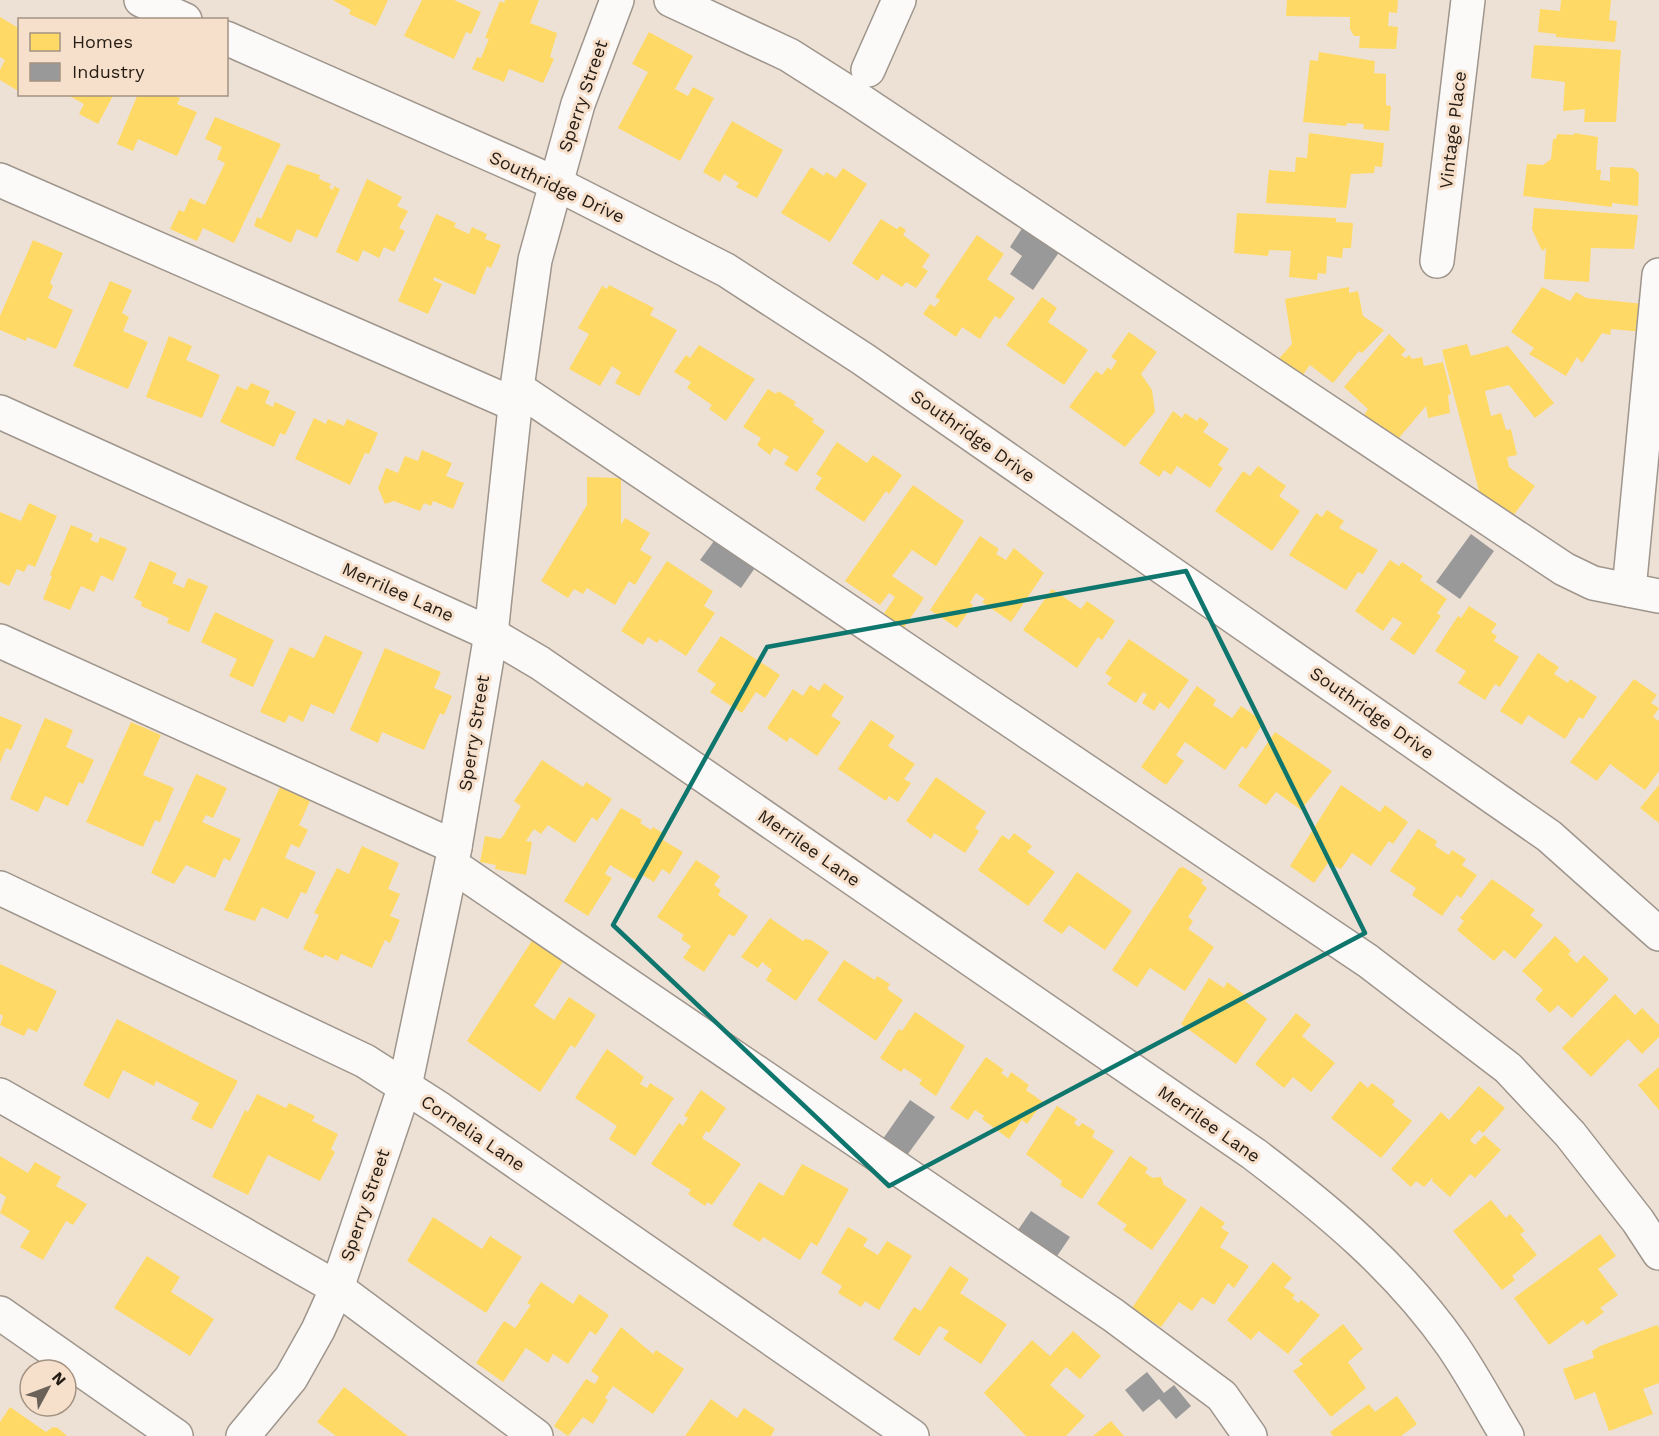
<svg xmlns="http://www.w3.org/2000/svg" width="1659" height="1436" font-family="'Work Sans',sans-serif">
	<rect width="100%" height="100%" fill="#ede1d5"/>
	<g fill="#ffd966">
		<path d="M333 0H388L376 26 349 14 351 10Z"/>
		<path d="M422 0H454L481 12 471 34 466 32 454 59 404 36Z"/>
		<path d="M505 0H539L530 23 557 33 550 57 554 59 543 83 509 69 504 82 472 69 477 57 481 58 489 39 485 38 500 1 504 3Z"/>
		<path d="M1287 0H1398L1397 13 1389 12 1388 26 1398 27 1396 49 1359 48 1360 36H1354L1350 29V17L1286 16Z"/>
		<path d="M1561 0H1611L1609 20 1617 21 1615 42 1556 37V34L1538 32 1540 9 1560 11Z"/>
		<path d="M0 17 20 29V92L0 80V70L5 60 0 57Z"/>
		<path d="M649 32 693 56 675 89 688 96 693 87 714 98 680 161 618 128 648 72 632 64Z"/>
		<path d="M1534 45 1621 50 1616 122H1584L1585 109 1563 111 1565 82 1531 78Z"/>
		<path d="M1319 52 1375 61 1374 73 1386 74V105L1391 106 1389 131 1363 129 1364 124 1347 123 1346 126 1303 122 1310 60 1318 61Z"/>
		<path d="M66 94H114L98 124 79 114 84 104Z"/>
		<path d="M138 94H172L180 98 177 104 197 112 177 156 138 139 133 151 117 144Z"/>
		<path d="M215 117 281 144 234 243 203 228 197 241 170 229 179 210 184 212 190 198 205 205 225 163 217 159 222 147 205 139Z"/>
		<path d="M732 121 783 150 757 198 736 187 739 183 724 174 720 182 703 172Z"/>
		<path d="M1309 133 1384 143 1382 167 1375 166 1374 173 1351 174 1346 208 1266 203 1269 170 1295 172 1296 157 1307 158Z"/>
		<path d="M1574 133 1598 137 1596 170H1601L1600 180 1610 181V167L1633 168 1639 173 1638 206 1612 203V207L1523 196 1527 164 1543 165 1551 159 1553 139H1556L1557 134 1574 135Z"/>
		<path d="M287 164 320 175 319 179 331 184 329 188 333 190 334 186 340 189 317 238 297 229 291 243 254 226 257 217 261 219Z"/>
		<path d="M811 167 824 176 826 172 836 178 843 168 867 184 830 242 781 213Z"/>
		<path d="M367 179 402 197 397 206 408 211 399 228 405 231 394 252 384 247 379 258 363 250 358 262 336 252Z"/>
		<path d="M1534 208 1638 215 1634 249 1591 248 1589 282 1544 279 1546 248 1542 251 1532 229Z"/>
		<path d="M1237 213 1336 218V222L1353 223 1351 248H1343L1342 258 1327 256 1326 274 1318 273 1317 280 1289 277 1291 251 1269 250 1268 256 1234 253Z"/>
		<path d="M436 214 456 223 454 227 469 234 472 227 487 234 485 239 501 245 491 268 487 266 475 295 434 277 433 280 442 284 428 314 398 301Z"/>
		<path d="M881 219 897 229 900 226 906 230 903 235 930 255 922 267 928 271 916 288 906 282 902 287 882 274 878 281 852 263Z"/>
		<path d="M977 235 1004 254 987 279 1015 298 1000 319 995 316 980 339 962 327 956 337 923 314 930 304 935 307 940 300 935 297Z"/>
		<path d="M33 240 63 253 50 283 53 286 48 298 73 310 56 349 27 337 26 341 0 330V316Z"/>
		<path d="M110 281 132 290 122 313 129 317 123 331 148 342 128 389 73 366Z"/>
		<path d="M609 285 654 308 650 315 677 330 639 396 615 383 621 372 612 366 600 386 569 369 589 334 578 328 602 286 607 289Z"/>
		<path d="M1349 287V293L1358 291 1363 316 1384 330 1362 353 1359 351 1333 383 1310 365 1299 380 1276 362 1292 344 1285 299Z"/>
		<path d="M1542 287 1570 301 1576 292 1586 298 1644 304 1643 332 1611 329 1610 335 1602 333 1582 363 1577 357 1566 376 1529 354 1534 348 1511 332Z"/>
		<path d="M1042 297 1057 308 1048 322 1088 350 1064 385 1006 345Z"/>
		<path d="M1129 332 1157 352 1141 374 1152 390 1155 412 1125 447 1069 407 1096 371 1102 375 1108 367 1111 370 1117 361 1111 357Z"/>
		<path d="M1389 334 1406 350 1401 355 1406 358 1409 355 1412 359 1422 357 1424 366 1443 362 1451 394 1448 395 1450 413 1428 418 1426 406 1392 446 1361 420 1368 409 1344 387Z"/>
		<path d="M169 336 192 346 186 360 220 375 202 418 146 397Z"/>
		<path d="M1467 344 1471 356 1508 346 1554 403 1535 418 1509 385 1485 391 1491 416 1501 413 1506 430 1511 429 1517 455 1507 457 1509 467 1535 486 1507 524 1483 506 1442 350Z"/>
		<path d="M699 345 755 379 726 421 709 409 712 405 687 388 691 382 674 372 686 355 690 358Z"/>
		<path d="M251 383 270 391 265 403 273 407 275 402 296 412 285 435 280 433 274 447 220 422 237 386 247 390Z"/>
		<path d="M768 389 776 394 778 391 796 402 794 405 814 419 812 422 825 431 797 472 784 464 789 457 774 448 770 455 757 445 761 438 743 427Z"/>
		<path d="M1173 411 1182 418 1185 413 1197 421 1200 417 1209 424 1203 432 1229 449 1218 465 1223 468 1210 488 1177 466 1171 475 1164 470 1159 477 1139 463Z"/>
		<path d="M314 418 326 424 328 419 344 426 347 419 378 433 369 454 365 453 350 485 295 459Z"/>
		<path d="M837 442 867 463 873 455 902 475 889 494 886 491 864 522 815 489 822 478 816 474Z"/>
		<path d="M422 450 452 463 446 476 464 483 453 509 433 501 431 506 424 503 420 511 394 501 385 504 378 488 386 468 398 473 405 456 418 461Z"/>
		<path d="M1258 466 1286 486 1279 496 1300 511 1272 551 1215 511 1243 471 1250 476Z"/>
		<path d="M587 477 621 478V525L625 518 650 533 640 550 652 557 635 585 629 581 615 605 587 588 583 594 574 589 568 598 541 581 587 505Z"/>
		<path d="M913 485 964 521 936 566 912 550 892 576 924 598 901 632 881 618 895 597 889 593 880 605 845 581Z"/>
		<path d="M29 503 57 516 35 567 28 564 24 572 17 569 9 586 0 582V512L21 521Z"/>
		<path d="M1327 510 1344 521 1339 528 1378 550 1363 574 1358 572 1346 590 1289 555 1316 513 1322 517Z"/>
		<path d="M71 525 93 534 90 540 98 543 100 537 127 548 113 581 101 575 94 592 81 586 70 610 43 599 52 576 50 575Z"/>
		<path d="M980 536 999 549 996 554 1006 560 1014 548 1044 573 1011 622 982 602 985 599 976 593 970 603 973 605 957 628 930 610Z"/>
		<path d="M1390 560 1399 566 1402 562 1423 576 1420 580 1447 599 1437 613 1441 616 1414 655 1390 639 1402 623 1393 617 1383 631 1355 611Z"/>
		<path d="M150 561 177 573 172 583 184 588 188 578 208 586 189 632 167 623 169 618 141 606 142 602 134 598Z"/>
		<path d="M667 561 713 591 704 606 715 613 686 656 660 639 657 643 648 637 643 645 621 631Z"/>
		<path d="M1052 589 1081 609 1087 601 1115 621 1102 640 1098 637 1077 668 1023 630Z"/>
		<path d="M1469 606 1497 624 1491 632 1497 636 1494 641 1519 657 1500 687 1495 684 1485 700 1458 683 1466 671 1435 651 1458 616 1461 618Z"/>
		<path d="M215 612 274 640 253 687 229 676 237 659 201 642Z"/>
		<path d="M325 635 363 652 334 714 311 704 303 722 289 715 285 723 260 712 290 647 314 658Z"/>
		<path d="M721 636 780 675 765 698 756 692 742 713 710 692 716 684 697 671Z"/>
		<path d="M1129 639 1189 680 1169 709 1160 702 1154 711 1142 703 1147 694 1143 692 1136 703 1107 684 1112 678 1105 673Z"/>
		<path d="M385 648 441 672 434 688 452 696 444 715 440 713 424 750 382 732 378 743 350 730Z"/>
		<path d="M1538 653 1559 667 1554 674 1568 683 1570 679 1597 697 1583 719 1579 717 1565 739 1528 715 1522 725 1500 711Z"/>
		<path d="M1634 679 1657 695 1651 703 1659 708 1653 717 1659 721V771L1645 790 1610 764 1597 781 1570 762Z"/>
		<path d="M824 683 844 697 831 716 841 722 817 756 790 737 787 742 767 728 793 689 803 696 810 685 819 691Z"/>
		<path d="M1197 686 1216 700 1213 705 1232 718 1241 706 1264 722 1246 749 1242 746 1225 770 1185 742 1176 755 1184 761 1166 785 1141 767Z"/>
		<path d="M0 716 22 725 11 750 6 748 0 763Z"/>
		<path d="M45 718 73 730 66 747 94 760 83 784 79 782 68 806 45 796 38 812 10 799Z"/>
		<path d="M871 720 895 736 888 746 915 764 904 779 911 783 898 802 889 796 886 801 838 769Z"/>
		<path d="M131 722 161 735 143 775 174 788 160 822 155 820 143 847 86 822Z"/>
		<path d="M1275 732 1332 771 1301 810 1276 792 1266 805 1238 786Z"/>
		<path d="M542 760 583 787 586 782 612 799 597 821 592 817 575 843 548 825 541 834 534 829 526 841 532 842 526 875 495 869 496 865 480 862 485 836 500 839 503 836 521 806 514 801Z"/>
		<path d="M196 774 227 788 213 818 206 815 202 822 241 839 230 861 224 858 215 878 186 865 174 884 151 873Z"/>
		<path d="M936 777 986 812 975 828 979 831 965 853 934 833 931 839 906 821Z"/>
		<path d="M1341 785 1380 812 1385 805 1408 822 1393 844 1389 841 1371 866 1352 853 1341 869 1328 863 1314 883 1290 866Z"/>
		<path d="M1659 785V823L1640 808Z"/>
		<path d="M280 787 310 801 299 825 308 830 299 848 291 844 285 858 316 872 306 894 301 892 288 919 262 907 255 921 224 910Z"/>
		<path d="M621 808 642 820 640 823 651 830 653 827 666 835 663 840 683 852 670 874 662 869 654 882 641 874 637 881 610 865 605 874 612 878 588 916 564 901Z"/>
		<path d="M1418 829 1437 841 1435 846 1449 855 1452 850 1466 859 1462 865 1477 875 1461 898 1457 895 1442 916 1412 895 1416 888 1390 871Z"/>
		<path d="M1014 833 1032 846 1027 852 1055 872 1028 906 978 870 1002 835 1009 840Z"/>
		<path d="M362 846 399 863 388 889 400 894 390 916 400 920 390 943 385 940 372 968 341 954 338 961 325 955 323 958 303 949 319 915 314 913 337 868 349 874Z"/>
		<path d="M696 860 720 876 714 885 721 890 718 895 748 916 734 937 729 934 704 972 683 958 691 946 681 939 684 935 657 917Z"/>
		<path d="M1183 867 1203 880 1201 883 1207 888 1188 917 1193 921 1188 929 1214 947 1185 991 1150 968 1137 987 1112 970 1179 868Z"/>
		<path d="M1077 872 1132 911 1105 950 1069 925 1062 934 1043 921Z"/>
		<path d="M1492 879 1535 910 1530 915 1543 925 1515 959 1504 950 1494 961 1457 930 1464 921 1460 918Z"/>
		<path d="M770 918 803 941 805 939 811 940 829 952 796 1001 766 980 772 970 762 962 758 968 741 957Z"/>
		<path d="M535 936 566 957 534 1006 554 1020 569 997 596 1015 575 1048 571 1045 540 1092 467 1041Z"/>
		<path d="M1555 936 1571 951 1568 954 1577 963 1584 955 1609 979 1572 1018 1558 1005 1550 1013 1535 999 1543 990 1522 971Z"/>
		<path d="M844 960 875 980 877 976 890 984 887 989 903 1000 876 1041 817 1000Z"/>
		<path d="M0 964 57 991 37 1032 28 1028 24 1036 0 1025 3 1016 0 1014Z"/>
		<path d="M1209 978 1224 988 1227 982 1249 998 1245 1001 1267 1019 1236 1064 1181 1024Z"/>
		<path d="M1615 994 1635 1015 1642 1008 1659 1025V1037L1642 1054 1628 1039 1591 1077 1562 1048Z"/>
		<path d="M915 1012 965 1046 936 1096 919 1084 922 1080 904 1068 901 1072 880 1058 899 1029 902 1031Z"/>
		<path d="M1296 1013 1311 1025 1302 1036 1335 1063 1311 1092 1293 1077 1284 1088 1255 1064Z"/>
		<path d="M117 1019 238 1081 212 1129 191 1119 199 1103 156 1081 154 1086 123 1070 109 1099 83 1085Z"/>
		<path d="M607 1049 644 1077 640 1084 647 1088 650 1083 674 1098 635 1156 609 1139 617 1126 575 1098Z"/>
		<path d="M986 1057 1004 1070 1001 1073 1008 1078 1011 1072 1029 1085 1026 1090 1043 1102 1027 1124 1022 1120 1009 1139 982 1119 984 1116 975 1110 968 1120 950 1108Z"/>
		<path d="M1659 1067V1110L1638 1085Z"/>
		<path d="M1360 1081 1368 1088 1372 1083 1395 1101 1392 1105 1412 1121 1381 1158 1331 1118Z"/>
		<path d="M1479 1086 1505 1108 1483 1133 1479 1130 1470 1140 1475 1145 1484 1135 1501 1150 1475 1178 1470 1174 1450 1197 1432 1181 1433 1177 1424 1187 1416 1181 1411 1187 1391 1169 1441 1112 1449 1120Z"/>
		<path d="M701 1090 726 1108 709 1133 706 1131 702 1138 741 1164 712 1205 707 1202 705 1206 688 1194 691 1190 651 1164 679 1123 683 1126 688 1118 684 1116Z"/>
		<path d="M257 1094 286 1108 289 1103 315 1116 312 1121 338 1134 331 1149 335 1152 320 1181 268 1155 248 1195 212 1177 245 1110 248 1112Z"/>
		<path d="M1057 1106 1077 1119 1074 1123 1079 1127 1082 1123 1095 1131 1092 1137 1114 1151 1082 1199 1060 1185 1062 1181 1026 1154Z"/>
		<path d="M0 1156 28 1173 35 1162 61 1177 56 1186 87 1204 73 1225 66 1221 43 1260 20 1247 30 1231 0 1213 6 1197 0 1193Z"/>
		<path d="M1130 1156 1148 1168 1145 1173 1153 1178 1161 1177 1164 1185 1187 1200 1152 1250 1123 1230 1127 1225 1097 1204Z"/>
		<path d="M802 1164 849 1189 817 1246 811 1242 800 1260 763 1237 760 1242 732 1225 759 1182 783 1196Z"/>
		<path d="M1491 1200 1506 1218 1510 1214 1525 1231 1520 1234 1537 1255 1512 1276 1515 1280 1502 1290 1453 1231Z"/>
		<path d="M1201 1206 1225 1223 1221 1228 1229 1233 1220 1247 1249 1266 1234 1288 1228 1283 1214 1305 1202 1297 1192 1311 1179 1302 1161 1327 1132 1308Z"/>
		<path d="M433 1217 482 1249 490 1236 522 1257 486 1313 407 1261Z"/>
		<path d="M848 1227 868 1239 863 1246 878 1255 887 1241 912 1256 879 1310 865 1301 861 1307 838 1293 842 1286 821 1273Z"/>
		<path d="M1600 1234 1616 1256 1598 1269 1618 1295 1600 1308 1604 1312 1587 1325 1583 1320 1549 1345 1514 1298Z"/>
		<path d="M147 1256 180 1277 171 1292 214 1319 190 1356 114 1308Z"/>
		<path d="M1273 1262 1292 1278 1284 1287 1295 1295 1292 1298 1298 1303 1301 1300 1320 1315 1288 1354 1259 1331 1251 1340 1227 1320Z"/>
		<path d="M950 1266 969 1279 960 1293 1007 1324 981 1364 943 1339 949 1331 939 1326 919 1356 893 1339 914 1307 921 1311Z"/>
		<path d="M541 1282 573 1304 579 1294 609 1315 596 1335 590 1331 568 1364 553 1354 548 1363 526 1348 503 1382 476 1363 504 1321 515 1328 531 1305 527 1303Z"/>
		<path d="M1343 1324 1363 1349 1348 1362 1366 1388 1331 1417 1293 1371 1303 1364 1299 1360Z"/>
		<path d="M1657 1325 1659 1328V1383L1643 1389 1653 1414 1609 1431 1595 1392 1575 1400 1563 1369 1594 1358 1592 1351 1600 1346Z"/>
		<path d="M621 1327 653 1354 656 1350 684 1369 653 1414 613 1386 605 1398 608 1400 593 1424 583 1417 568 1436 554 1426 586 1379 595 1384 599 1377 591 1371Z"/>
		<path d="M1073 1331 1101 1356 1080 1379 1066 1367 1050 1385 1085 1416 1066 1436H1026L984 1393 1032 1340 1050 1356Z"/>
		<path d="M344 1387 408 1436H336L317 1422Z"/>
		<path d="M1397 1396 1417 1424 1401 1436H1333L1330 1432 1369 1404 1375 1412Z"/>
		<path d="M711 1399 737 1418 744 1408 775 1429 771 1436H685Z"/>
		<path d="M10 1407 46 1432 53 1427 58 1428 67 1436H0V1422Z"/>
		<path d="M1111 1421 1124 1436H1093Z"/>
	</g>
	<g fill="#999">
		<path d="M1026 222 1062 248 1033 290 1010 274 1022 256 1010 247Z"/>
		<path d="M1471 534 1494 551 1460 599 1436 582Z"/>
		<path d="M717 537 757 565 741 588 700 560Z"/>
		<path d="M910 1100 935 1117 902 1162 878 1146Z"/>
		<path d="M1031 1211 1070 1237 1051 1265 1022 1245 1028 1236 1018 1230Z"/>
		<path d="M1147 1372 1164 1393 1174 1385 1191 1406 1176 1419 1159 1399 1143 1412 1125 1390Z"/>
	</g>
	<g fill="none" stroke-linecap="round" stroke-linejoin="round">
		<defs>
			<g id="minor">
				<path d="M141 0 185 20"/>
				<path d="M671 0 789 55 852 95 1564 569 1593 583 1659 596"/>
				<path d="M226 38 555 183 726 270 863 359 1549 836 1659 934"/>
				<path d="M868 70 899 0"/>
				<path d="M0 180 516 405"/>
				<path d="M1437 261 1468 0"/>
				<path d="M517 388 1368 961 1508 1068 1570 1134 1638 1221 1659 1253"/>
				<path d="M0 412 491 634 540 663 1254 1154C1329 1211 1398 1268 1452 1345 1472 1374 1489 1406 1507 1436"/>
				<path d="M1629 590 1659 275"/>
				<path d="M0 641 455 847"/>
				<path d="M452 865 1113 1315 1222 1396 1250 1436"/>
				<path d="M0 888 365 1061 440 1109 912 1436"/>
				<path d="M0 1095 337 1288 536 1436"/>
				<path d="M0 1313 176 1436"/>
				<path d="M243 1436 291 1378 318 1330 337 1288 405 1086 455 847 491 634 517 388 535 260 578 104 617 0"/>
			</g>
		</defs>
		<use href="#minor" stroke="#9e958c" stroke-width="36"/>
		<use href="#minor" stroke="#fcfaf9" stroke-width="33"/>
	</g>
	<path fill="none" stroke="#0f766e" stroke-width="4.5" stroke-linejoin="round" d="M1186 571 1365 933 889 1186 613 925 767 647Z"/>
	<g text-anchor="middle" stroke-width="6" stroke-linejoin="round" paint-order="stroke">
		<g font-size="18" fill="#241c14" stroke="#f7e0cb">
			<text transform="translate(583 96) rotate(-71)" y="6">Sperry Street</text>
			<text transform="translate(1453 130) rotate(-83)" y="6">Vintage Place</text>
			<text transform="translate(557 187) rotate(25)" y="6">Southridge Drive</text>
			<text transform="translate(973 436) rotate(35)" y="6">Southridge Drive</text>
			<text transform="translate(398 592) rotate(24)" y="6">Merrilee Lane</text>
			<text transform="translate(1372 713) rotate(35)" y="6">Southridge Drive</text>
			<text transform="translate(474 733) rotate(-81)" y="6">Sperry Street</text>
			<text transform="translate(809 848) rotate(35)" y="6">Merrilee Lane</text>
			<text transform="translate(1209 1124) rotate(35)" y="6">Merrilee Lane</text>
			<text transform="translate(473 1133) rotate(34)" y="6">Cornelia Lane</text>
			<text transform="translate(365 1205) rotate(-71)" y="6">Sperry Street</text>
		</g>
	</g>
	<rect x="18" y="18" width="210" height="78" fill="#f7e0cb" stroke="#a39282" stroke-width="1.5"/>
	<rect x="30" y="33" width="30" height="18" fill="#ffd966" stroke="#a39282" stroke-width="1.5"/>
	<text x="72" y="48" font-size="18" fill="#241c14">Homes</text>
	<rect x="30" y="63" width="30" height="18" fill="#999999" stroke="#a39282" stroke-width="1.5"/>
	<text x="72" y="78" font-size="18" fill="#241c14">Industry</text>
	<g transform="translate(48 1388) rotate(49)"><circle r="28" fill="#f7e0cb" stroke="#a39282" stroke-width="1.5"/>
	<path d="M0-4.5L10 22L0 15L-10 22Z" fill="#6a6158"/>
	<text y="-9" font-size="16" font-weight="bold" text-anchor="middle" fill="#241c14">N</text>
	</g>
</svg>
